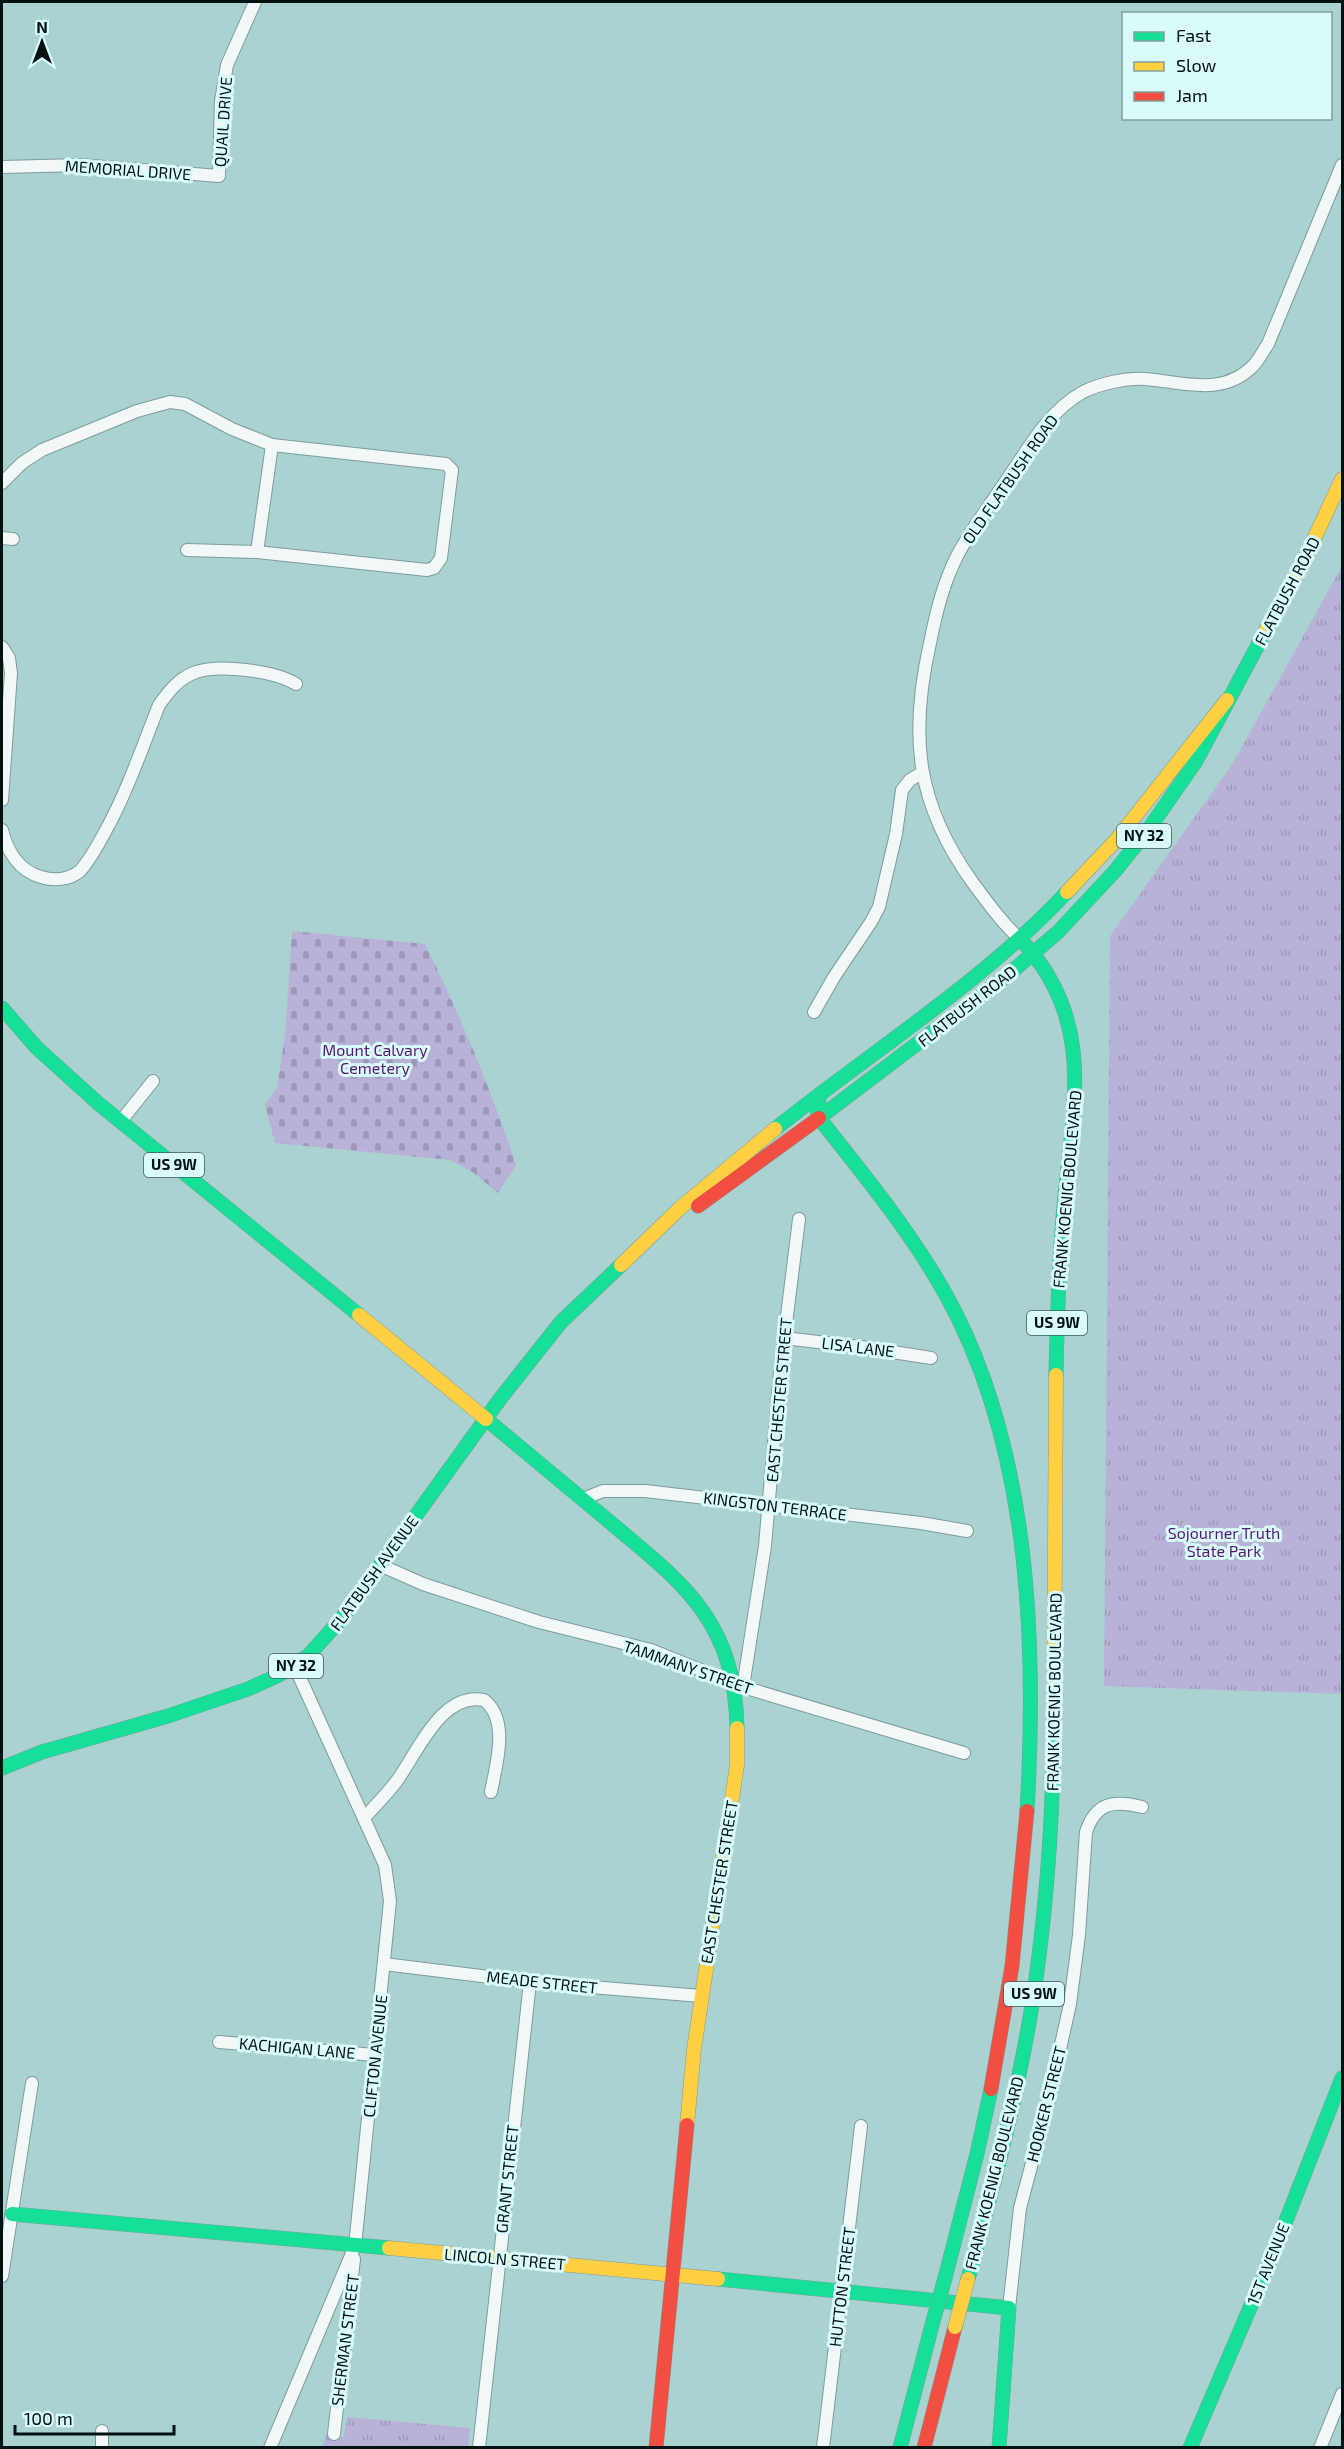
<svg xmlns="http://www.w3.org/2000/svg" width="1344" height="2449" font-family="'Exo 2',sans-serif">
	<defs>
		<pattern id="cemetery-stones" width="16" height="16" patternUnits="userSpaceOnUse" patternTransform="scale(1.5)"><rect width="16" height="16" fill="#b9b2d8"/><path d="M2 7V4a2 2 0 0 1 4 0v3zM10 15v-3a2 2 0 0 1 4 0v3z" fill="#9d98b8"/></pattern>
		<pattern id="park-tufts" width="24" height="20" patternUnits="userSpaceOnUse" patternTransform="scale(1.5)"><rect width="24" height="20" fill="#b9b2d8"/><path d="M3 7l-1-3M5 7V3M7 7l1-3M15 17l-1-3M17 17v-4M19 17l1-3" fill="none" stroke="#9d98b8"/></pattern>
	</defs>
	<rect width="100%" height="100%" fill="#aad2d0"/>
	<path fill="url(#cemetery-stones)" d="M292 931 425 944C460 1015 491 1089 516 1165L498 1193 474 1173 450 1160 275 1143 265 1105 277 1087 285 1036Z"/>
	<g fill="url(#park-tufts)">
		<path d="M1342 566V1694L1104 1686 1110 936 1233 763Z"/>
		<path d="M347 2417 470 2428 468 2447 322 2448 326 2435 344 2437Z"/>
	</g>
	<g fill="none" stroke-linecap="round" stroke-linejoin="round">
		<defs>
			<g id="street">
				<path d="M2 167 80 165 219 176 221 101 227 65 255 2"/>
				<path d="M2 483 22 463 42 450 137 411 170 402 185 404 232 429 272 445 446 464 452 470 441 558 434 568 427 570 257 552 187 550"/>
				<path d="M2 538 13 539"/>
				<path d="M257 552 272 445"/>
				<path d="M2 647 9 658 11 673 2 800"/>
				<path d="M2 830C7 851 19 871 41 877 54 881 69 880 80 871 90 860 98 845 105 832 127 792 142 748 159 705 169 691 179 678 196 672 221 664 275 671 296 684"/>
				<path d="M1020 939C1002 923 988 903 973 883 916 804 909 736 930 643 936 613 943 584 957 556 970 531 988 508 1004 484 1027 451 1047 412 1083 392 1101 383 1126 378 1145 379 1183 382 1222 397 1253 366 1259 360 1263 351 1268 344L1342 165"/>
				<path d="M814 1012 834 977 871 922 879 907 896 834 902 790 910 780 922 773"/>
				<path d="M121 1121 153 1081"/>
				<path d="M784 1338 861 1347 931 1358"/>
				<path d="M583 1499 603 1491H645L921 1523 967 1531"/>
				<path d="M380 1565 423 1584 539 1622 651 1650 743 1687 964 1753"/>
				<path d="M743 1687 765 1546 780 1372 799 1219"/>
				<path d="M365 1817C375 1806 386 1795 396 1782 417 1754 441 1691 484 1700 510 1720 496 1765 491 1792"/>
				<path d="M384 1964 530 1982 701 1996"/>
				<path d="M219 2042 375 2055"/>
				<path d="M2 2276 32 2083"/>
				<path d="M1009 2308 1020 2208 1048 2103 1070 2004 1079 1935 1086 1832C1096 1802 1114 1800 1142 1807"/>
				<path d="M102 2431V2448"/>
				<path d="M334 2434 354 2259"/>
				<path d="M270 2448 355 2246 390 1901 385 1865 295 1667"/>
				<path d="M479 2448 530 1982"/>
				<path d="M823 2448 861 2126"/>
				<path d="M1320 2448 1342 2394"/>
			</g>
			<g id="fast">
				<path d="M1020 939C1097 1019 1073 1107 1064 1206 1059 1262 1057 1319 1056 1375"/>
				<path d="M2 1008 37 1048 99 1104 359 1315"/>
				<path d="M820 1094 817 1110 819 1118C864 1175 911 1232 946 1295 1030 1446 1037 1643 1027 1811"/>
				<path d="M819 1118 1009 974 1058 932 1115 871 1148 830 1196 761 1266 630"/>
				<path d="M775 1129C871 1052 983 982 1067 892"/>
				<path d="M486 1419C526 1452 565 1485 605 1518 681 1582 735 1618 737 1728"/>
				<path d="M2 1768 42 1752 168 1716 248 1689 279 1675 308 1656 342 1618 500 1399 561 1322 621 1265"/>
				<path d="M12 2214 389 2248"/>
				<path d="M945 2278 977 2154 991 2089"/>
				<path d="M718 2279 1009 2308 999 2448"/>
				<path d="M968 2279C993 2188 1017 2098 1032 2005 1047 1911 1053 1815 1054 1720"/>
				<path d="M900 2448 932 2325"/>
				<path d="M1190 2448 1273 2254 1342 2078"/>
			</g>
			<g id="slow">
				<path d="M1266 630 1300 569 1342 479"/>
				<path d="M1067 892 1117 839 1227 700"/>
				<path d="M621 1265 679 1209 775 1129"/>
				<path d="M359 1315 486 1419"/>
				<path d="M1054 1720 1056 1375"/>
				<path d="M687 2125 694 2049 737 1765V1728"/>
				<path d="M389 2248 718 2279"/>
			</g>
			<g id="jam">
				<path d="M698 1206 819 1118"/>
				<path d="M991 2089 1012 1966 1027 1811"/>
				<path d="M656 2448 687 2125"/>
				<path d="M924 2448 955 2327"/>
			</g>
		</defs>
		<use href="#street" stroke="#7c9c9b" stroke-width="14"/>
		<use href="#fast" stroke="#7c9c9b" stroke-width="15"/>
		<use href="#slow" stroke="#7c9c9b" stroke-width="15"/>
		<use href="#jam" stroke="#7c9c9b" stroke-width="15"/>
		<use href="#street" stroke="#f2f8f8" stroke-width="12"/>
		<use href="#fast" stroke="#16e098" stroke-width="14"/>
		<use href="#slow" stroke="#ffcf43" stroke-width="14"/>
		<use href="#jam" stroke="#f24e42" stroke-width="14"/>
		<defs>
			<path id="fast-bridge" d="M932 2325 945 2278"/>
			<path id="slow-bridge" d="M955 2327 968 2279"/>
		</defs>
		<use href="#fast-bridge" stroke="#7c9c9b" stroke-width="15" stroke-linecap="butt"/>
		<use href="#slow-bridge" stroke="#7c9c9b" stroke-width="15" stroke-linecap="butt"/>
		<use href="#fast-bridge" stroke="#16e098" stroke-width="14"/>
		<use href="#slow-bridge" stroke="#ffcf43" stroke-width="14"/>
	</g>
	<g text-anchor="middle" stroke-width="6" stroke-linejoin="round" paint-order="stroke">
		<g fill="#d9fcfa" stroke="#415858" stroke-width="1.5">
			<rect x="1117" y="824" width="54" height="24" rx="4.5"/>
			<rect x="144" y="1153" width="60" height="24" rx="4.5"/>
			<rect x="1027" y="1311" width="60" height="24" rx="4.5"/>
			<rect x="269" y="1654" width="54" height="24" rx="4.5"/>
			<rect x="1004" y="1982" width="60" height="24" rx="4.5"/>
		</g>
		<g font-size="15" font-weight="bold" fill="#001212">
			<text x="1144" y="841">NY 32</text>
			<text x="174" y="1170">US 9W</text>
			<text x="1057" y="1328">US 9W</text>
			<text x="296" y="1671">NY 32</text>
			<text x="1034" y="1999">US 9W</text>
		</g>
		<g font-size="16" fill="#001212" stroke="#d9fcfa">
			<text transform="translate(223 122) rotate(-86)" y="6">QUAIL DRIVE</text>
			<text transform="translate(128 170) rotate(4)" y="6">MEMORIAL DRIVE</text>
			<text transform="translate(1010 479) rotate(-55)" y="6">OLD FLATBUSH ROAD</text>
			<text transform="translate(1287 591) rotate(-62)" y="6">FLATBUSH ROAD</text>
			<text transform="translate(967 1006) rotate(-38)" y="6">FLATBUSH ROAD</text>
			<text transform="translate(1067 1189) rotate(-85)" y="6">FRANK KOENIG BOULEVARD</text>
			<text transform="translate(858 1347) rotate(7)" y="6">LISA LANE</text>
			<text transform="translate(779 1400) rotate(-85)" y="6">EAST CHESTER STREET</text>
			<text transform="translate(775 1506) rotate(7)" y="6">KINGSTON TERRACE</text>
			<text transform="translate(374 1573) rotate(-54)" y="6">FLATBUSH AVENUE</text>
			<text transform="translate(688 1667) rotate(19)" y="6">TAMMANY STREET</text>
			<text transform="translate(1054 1692) rotate(-89)" y="6">FRANK KOENIG BOULEVARD</text>
			<text transform="translate(719 1882) rotate(-81)" y="6">EAST CHESTER STREET</text>
			<text transform="translate(542 1982) rotate(6)" y="6">MEADE STREET</text>
			<text transform="translate(297 2048) rotate(5)" y="6">KACHIGAN LANE</text>
			<text transform="translate(375 2056) rotate(-84)" y="6">CLIFTON AVENUE</text>
			<text transform="translate(1046 2104) rotate(-76)" y="6">HOOKER STREET</text>
			<text transform="translate(994 2173) rotate(-76)" y="6">FRANK KOENIG BOULEVARD</text>
			<text transform="translate(507 2179) rotate(-84)" y="6">GRANT STREET</text>
			<text transform="translate(505 2259) rotate(5)" y="6">LINCOLN STREET</text>
			<text transform="translate(1268 2264) rotate(-68)" y="6">1ST AVENUE</text>
			<text transform="translate(842 2287) rotate(-83)" y="6">HUTTON STREET</text>
			<text transform="translate(345 2340) rotate(-83)" y="6">SHERMAN STREET</text>
		</g>
		<g font-size="16" fill="#571674" stroke="#d9fcfa">
			<text x="375" y="1056">Mount Calvary<tspan x="375" dy="18">Cemetery</tspan></text>
			<text x="1224" y="1539">Sojourner Truth<tspan x="1224" dy="18">State Park</tspan></text>
		</g>
	</g>
	<rect width="1344" height="2449" fill="none" stroke="#001212" stroke-width="6"/>
	<rect x="1122" y="12" width="210" height="108" fill="#d9fcfa" stroke="#829e9d" stroke-width="1.5"/>
	<rect x="1134" y="32" width="30" height="9" fill="#16e098" stroke="#829e9d" stroke-width="1.5"/>
	<text x="1176" y="42" font-size="18" fill="#001212">Fast</text>
	<rect x="1134" y="62" width="30" height="9" fill="#ffcf43" stroke="#829e9d" stroke-width="1.5"/>
	<text x="1176" y="72" font-size="18" fill="#001212">Slow</text>
	<rect x="1134" y="92" width="30" height="9" fill="#f24e42" stroke="#829e9d" stroke-width="1.5"/>
	<text x="1176" y="102" font-size="18" fill="#001212">Jam</text>
	<g transform="translate(42 42)" stroke="#d9fcfa" stroke-width="4.5" paint-order="stroke">
	<path d="M0-4.5L10 22L0 15L-10 22Z" fill="#001212"/>
	<text y="-9" font-size="16" font-weight="bold" text-anchor="middle" fill="#001212">N</text>
	</g>
	<path d="M15 2425v9h159v-9" fill="none" stroke="#001212" stroke-width="3"/>
	<text x="24" y="2425" font-size="18" fill="#001212" stroke="#d9fcfa" stroke-width="4.5" paint-order="stroke">100 m</text>
</svg>
